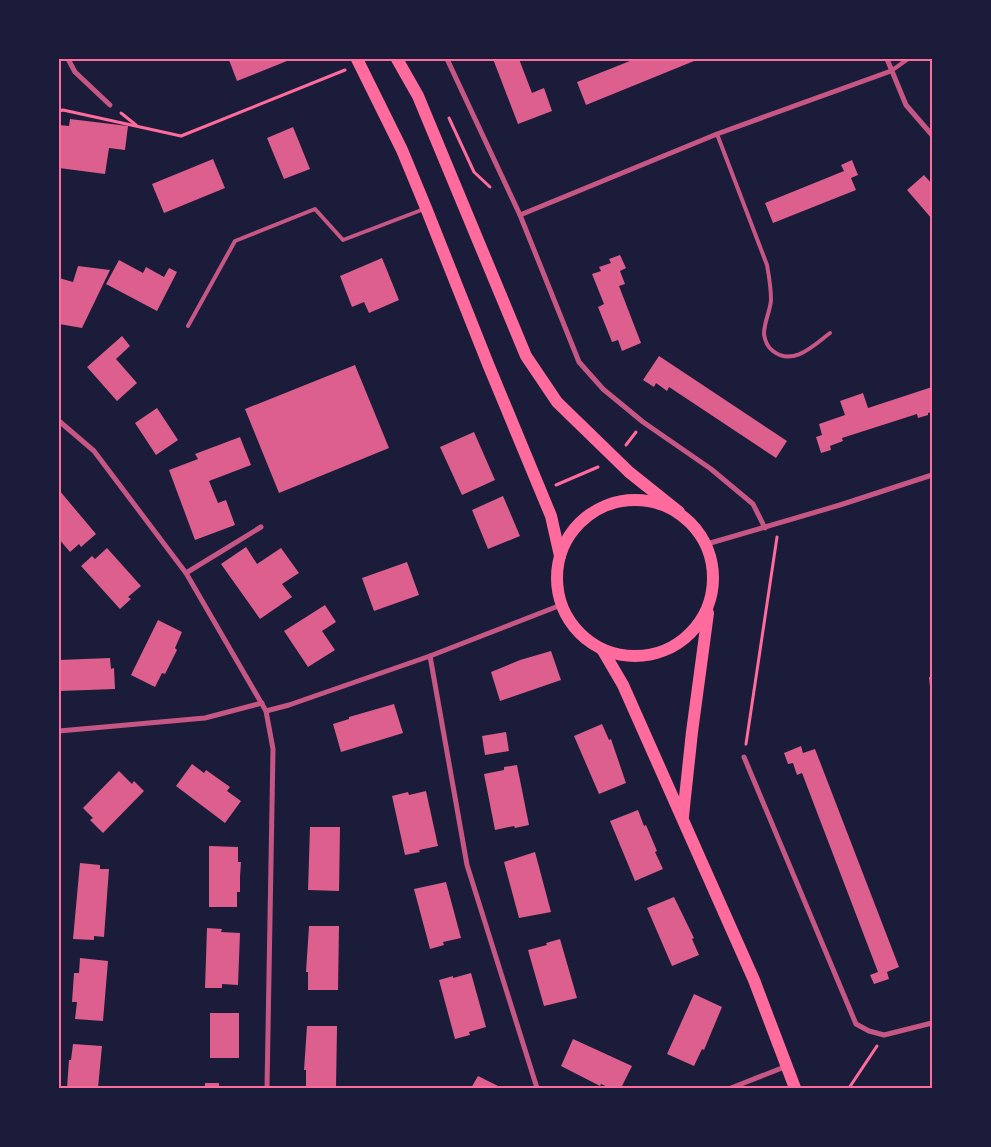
<svg xmlns="http://www.w3.org/2000/svg" width="991" height="1147" font-family="'Source Sans 3',sans-serif">
	<rect width="100%" height="100%" fill="#1b1b3a"/>
	<g fill="#dd5f8e">
		<path d="M234 59H286L287 61 237 81 229 60Z"/>
		<path d="M493 59H519L532 93 544 88 552 111 518 124Z"/>
		<path d="M635 59H699L586 105 577 82Z"/>
		<path d="M70 119 128 126 125 150 109 148 105 174 59 168V125L69 126Z"/>
		<path d="M293 127 310 169 284 179 267 138Z"/>
		<path d="M213 159 225 188 164 213 152 184Z"/>
		<path d="M852 160 858 175 851 178 856 190 773 223 765 203 844 171 841 165Z"/>
		<path d="M924 175 932 184V219L907 190Z"/>
		<path d="M620 255 626 268 620 271 625 284 619 286 641 343 622 351 618 340 612 342 598 307 604 304 592 274 601 271 599 267 611 263 609 259Z"/>
		<path d="M382 258 399 300 369 313 364 302 352 307 340 276Z"/>
		<path d="M119 260 143 273 146 267 164 277 169 268 177 272 157 311 106 284Z"/>
		<path d="M78 266 110 270 82 328 59 324V278L73 282Z"/>
		<path d="M122 336 130 346 116 359 137 383 117 401 87 367Z"/>
		<path d="M659 356 787 441 776 458 669 387 667 391 656 383 654 387 643 380Z"/>
		<path d="M355 365 389 448 279 493 245 409Z"/>
		<path d="M932 387V412L928 413V415L918 418 917 414 842 438 843 441 830 446 831 450 821 453 816 437 822 435 819 424 845 415 840 401 863 393 868 408Z"/>
		<path d="M157 408 178 440 156 455 135 423Z"/>
		<path d="M474 432 495 480 462 495 440 447Z"/>
		<path d="M240 437 251 465 209 481 218 503 226 500 235 525 195 540 169 470 198 459 195 454Z"/>
		<path d="M59 490 96 534 81 547 79 544 70 552 59 539Z"/>
		<path d="M503 496 520 536 488 549 472 510Z"/>
		<path d="M246 547 257 564 281 548 299 573 282 584 292 597 260 619 221 564Z"/>
		<path d="M107 548 141 586 128 597 131 599 120 609 81 566 92 556 95 559Z"/>
		<path d="M407 562 419 595 374 611 362 578Z"/>
		<path d="M325 605 336 622 322 631 335 650 308 667 284 631Z"/>
		<path d="M158 620 182 632 175 648 177 650 165 674 162 673 155 687 131 675Z"/>
		<path d="M551 651 561 680 500 701 491 672 520 660Z"/>
		<path d="M110 658 111 669 114 668 115 689 59 691V660Z"/>
		<path d="M929 677H932V696H931Z"/>
		<path d="M394 704 403 733 341 752 333 724 349 719V717Z"/>
		<path d="M602 724 609 740 611 739 626 783 599 794 574 736Z"/>
		<path d="M506 732 509 751 485 755 482 736Z"/>
		<path d="M801 746 803 753 815 749 899 967 887 972 889 979 874 984 870 975 878 972 802 773 797 775 793 763 788 764 784 753Z"/>
		<path d="M192 764 204 773 206 770 230 787 227 791 241 801 225 823 176 786Z"/>
		<path d="M517 765 529 825 515 828 514 826 495 830 484 774 504 770V767Z"/>
		<path d="M119 771 132 784 134 781 144 791 103 833 90 820 93 818 83 808Z"/>
		<path d="M426 791 438 846 419 850 420 852 405 855 392 796 408 792 409 795Z"/>
		<path d="M638 810 644 826 646 825 657 851 655 852 663 869 635 881 610 821Z"/>
		<path d="M310 827H340L339 891 308 890Z"/>
		<path d="M209 846 238 847V862H241L240 877V892H237V907H209Z"/>
		<path d="M535 852 551 912 519 918 504 862Z"/>
		<path d="M80 863 100 865V869H109L104 937 94 936V940L73 939Z"/>
		<path d="M446 882 461 938 443 942 444 945 430 949 414 889Z"/>
		<path d="M674 897 694 938 692 939 699 955 672 966 647 908Z"/>
		<path d="M309 926H339L338 990H308V972H306Z"/>
		<path d="M207 928 222 929 221 932 240 933 238 985 222 984V988H205Z"/>
		<path d="M560 939 577 998 544 1006 528 950 547 945 546 943Z"/>
		<path d="M80 958 108 961 103 1021 75 1019 77 1002H72L74 973H79Z"/>
		<path d="M471 973 486 1027 469 1032 470 1035 455 1039 439 980 453 976V978Z"/>
		<path d="M694 994 722 1007 704 1050 702 1049 694 1066 667 1054Z"/>
		<rect x="210" y="1013" width="29" height="45"/>
		<path d="M307 1026H337L336 1088H306V1070H304Z"/>
		<path d="M573 1039 632 1066 621 1088H610L601 1084 600 1086 561 1066Z"/>
		<path d="M73 1044 102 1046 98 1088H67L69 1060H71Z"/>
		<path d="M478 1076 502 1088H471Z"/>
		<path d="M205 1083H219V1086L228 1087V1088H205Z"/>
	</g>
	<g fill="none" stroke-linecap="round" stroke-linejoin="round">
		<g stroke="#ff6b9d" stroke-width="3">
			<path d="M59 111 63 110 181 136 345 70"/>
			<path d="M121 113 136 125"/>
			<path d="M449 118 474 172 490 187"/>
			<path d="M626 445 636 432"/>
			<path d="M556 485 598 467"/>
			<path d="M746 744 777 537"/>
			<path d="M849 1088 877 1046"/>
		</g>
		<g stroke="#c65784" stroke-width="4">
			<path d="M891 71 908 59"/>
			<path d="M717 134 767 265C769 276 771 288 771 300 770 312 764 322 764 334 765 341 767 347 773 351 793 367 814 345 830 333"/>
			<path d="M188 326 235 241 315 209 343 240 424 209"/>
		</g>
		<g stroke="#c65784" stroke-width="5">
			<path d="M68 59 75 72 110 105"/>
			<path d="M447 59 520 215 579 362 603 389 643 422 711 469 753 504 765 528"/>
			<path d="M887 59 906 105 932 135"/>
			<path d="M520 215 717 134 891 71"/>
			<path d="M59 421 94 451 186 573 266 711 273 749 267 1088"/>
			<path d="M707 544 840 505 932 475"/>
			<path d="M186 573 261 527"/>
			<path d="M430 656 467 865 537 1088"/>
			<path d="M266 711 289 705 430 656 561 605"/>
			<path d="M59 731 205 718 262 703"/>
			<path d="M744 757 856 1024 869 1031 884 1035 932 1023"/>
			<path d="M731 1088 787 1066"/>
		</g>
		<g stroke="#ff6b9d" stroke-width="12">
			<path d="M357 59 402 150 426 208 488 364 551 516 560 556"/>
			<path d="M397 59 418 96 526 356 557 402 629 472 679 512"/>
			<circle cx="635" cy="578" r="78"/>
			<path d="M602 649 623 685 754 980 795 1088"/>
			<path d="M683 816 692 732 708 613"/>
		</g>
	</g>
	<rect width="991" height="1147" fill="none" stroke="#1b1b3a" stroke-width="120"/>
	<rect x="60" y="60" width="871" height="1027" fill="none" stroke="#ff6b9d" stroke-width="2"/>
</svg>
